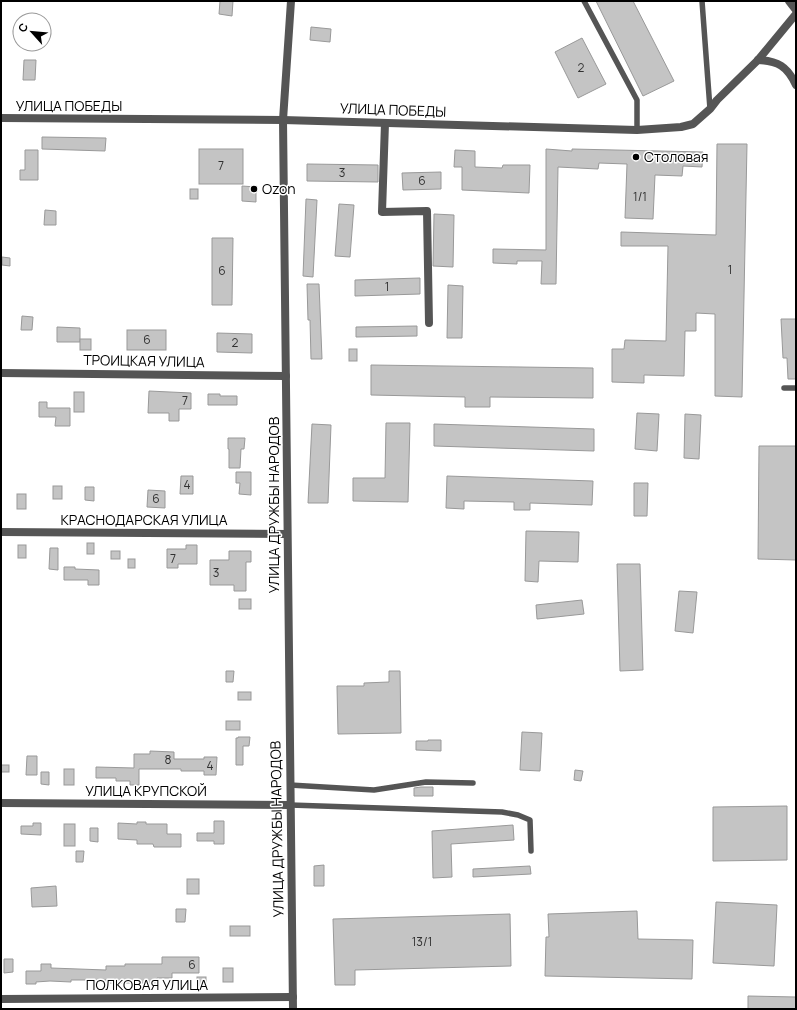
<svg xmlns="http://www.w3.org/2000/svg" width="797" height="1010" font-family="Manrope,sans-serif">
	<rect width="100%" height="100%" fill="#fff"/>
	<g fill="#c4c4c4" stroke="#999">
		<path d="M220 1H233L232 16 219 14Z"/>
		<path d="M596 1H633L674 81 643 96Z"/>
		<path d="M311 27 331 29 330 42 310 40Z"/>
		<path d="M582 38 606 84 578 98 555 52Z"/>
		<path d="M24 60H36L35 80H23Z"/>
		<path d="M42 137 106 138 105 151 42 149Z"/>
		<path d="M717 144H747L742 397 715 396V314L696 313V331H685L684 376 644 375V383L612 382V349H624L625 340 666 341 668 246H621V232L716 235Z"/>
		<rect x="199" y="149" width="44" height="35"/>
		<path d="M546 149 572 151V149L703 152 702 167 683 166 682 176 655 175 653 219 625 218 627 164 599 163 598 169 558 167 556 284H541L542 261H517V264L493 263V249L546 250Z"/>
		<path d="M25 150H38V180H20V170H25Z"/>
		<path d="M455 150 475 151V167L502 168 503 165H530L529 193 462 190V167H454Z"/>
		<path d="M307 164 378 165V182L307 181Z"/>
		<path d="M441 172V189L403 190 402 173Z"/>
		<path d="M242 186 256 187V202L242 201Z"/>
		<rect x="190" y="189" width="8" height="10"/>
		<path d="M306 199 317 200 313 277 303 276Z"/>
		<path d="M339 204 354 205 350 257 335 256Z"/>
		<path d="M45 210 56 211V225H44Z"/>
		<path d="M434 214 454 215 453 267 433 266Z"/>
		<path d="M212 238H233L232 305H212Z"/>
		<path d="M2 257 10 258V266L2 265Z"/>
		<path d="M420 278V294L355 296V280Z"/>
		<path d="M307 284H319L322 359H311L310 320H308Z"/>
		<path d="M448 285 463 286 462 338H447Z"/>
		<path d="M22 316 33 317 32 330H21Z"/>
		<path d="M781 319H796V379H788L787 358H783Z"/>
		<path d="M417 326V336L356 337V327Z"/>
		<path d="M57 327 80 328V342H57Z"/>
		<rect x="127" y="330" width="39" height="20"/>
		<path d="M217 333 252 334V353L217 352Z"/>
		<rect x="80" y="339" width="11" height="11"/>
		<rect x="349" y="349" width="8" height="12"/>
		<path d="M371 365 593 368V398L490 397V407H465V397L371 395Z"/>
		<path d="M149 391 191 393V409H179V421H169V413H148Z"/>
		<rect x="74" y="392" width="10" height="20"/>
		<path d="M208 394H220V396H237V405H208Z"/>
		<path d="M39 402H47V408H70V426H55L56 417H39Z"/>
		<path d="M637 413 659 414 657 451 635 449Z"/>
		<path d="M685 414 701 415 699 459 684 458Z"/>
		<path d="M386 423H410L408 502 353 501V478H385Z"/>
		<path d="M312 424 331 425 328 503H308Z"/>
		<path d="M434 424 594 429V451L434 446Z"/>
		<path d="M228 438H245L244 449H241L240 468H229V449H228Z"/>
		<path d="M759 446H796V560L758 559Z"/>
		<path d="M236 472H251V495L239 494 240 483H236Z"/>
		<path d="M181 476H193V494H180Z"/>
		<path d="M447 476 593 481 592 505 530 503V510H514V502L464 501V509L446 508Z"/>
		<path d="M634 483H648L647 516H634Z"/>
		<rect x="53" y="486" width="9" height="13"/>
		<path d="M85 487H94V501L85 500Z"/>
		<path d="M148 490 165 491V508L147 507Z"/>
		<rect x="17" y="494" width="9" height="15"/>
		<path d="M526 531 579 532 578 562 539 561 538 582 525 581Z"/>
		<rect x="87" y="543" width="7" height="11"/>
		<rect x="18" y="545" width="8" height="13"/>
		<path d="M186 545H197V564H178V568H167V549H186Z"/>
		<path d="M50 548H58V570L49 569Z"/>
		<rect x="111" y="551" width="9" height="8"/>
		<path d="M229 551H251V562H246V591H234V585H210V560H229Z"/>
		<rect x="128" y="559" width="7" height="9"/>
		<path d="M617 564H640L643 670 620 671Z"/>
		<path d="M64 567H75V569L99 570V585H88V580H64Z"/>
		<path d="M679 591 697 592 693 633 675 631Z"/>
		<rect x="239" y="599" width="12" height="10"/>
		<path d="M582 600 584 614 537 619 536 605Z"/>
		<path d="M226 671H234L233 682H226Z"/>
		<path d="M389 671H400L401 733 338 734 337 686H364V683L389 682Z"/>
		<rect x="238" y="692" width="13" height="8"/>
		<rect x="226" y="721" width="14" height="9"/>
		<path d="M522 732 542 733 540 771 520 770Z"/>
		<path d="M238 737H250L249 746H243V765H236V738H238Z"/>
		<path d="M428 740H441V751L416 750V741H428Z"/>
		<path d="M150 751 174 752V759H204V757H217L216 775H204V771H181V769H139V785H130V781H116V778H96V767L134 768V754H150Z"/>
		<path d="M27 756H37V775H26Z"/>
		<rect x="1" y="765" width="8" height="7"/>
		<rect x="64" y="769" width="10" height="16"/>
		<path d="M575 770 583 771 581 781 574 780Z"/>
		<path d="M41 772H49V785L41 784Z"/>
		<path d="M421 787H433V796H414V788Z"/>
		<path d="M787 806V860L713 861V807Z"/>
		<path d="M214 821H224V844H214V841H197V833H214Z"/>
		<path d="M137 822H146V824H167V834H181V847H154L153 844H137V840L118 839V823L137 824Z"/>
		<path d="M33 823H41V835L21 834V826H33Z"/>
		<rect x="64" y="824" width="11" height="22"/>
		<path d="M513 825 514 840 451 844 452 877 433 878 432 831Z"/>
		<path d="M90 828H98V842L90 841Z"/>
		<path d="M76 851H84L83 862H76Z"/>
		<path d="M324 865V886H314V866Z"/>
		<path d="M530 866 531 874 473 877V869Z"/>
		<rect x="187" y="879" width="12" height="15"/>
		<path d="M56 886 57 906 32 907 31 888Z"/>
		<path d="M716 902 777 905 774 966 713 963Z"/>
		<path d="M176 909H186L185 922H176Z"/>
		<path d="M637 911 638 939 693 940 692 979 545 976 546 937H549L548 914Z"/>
		<path d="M510 914 511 966 355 970V985H335L333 919Z"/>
		<rect x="230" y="926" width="20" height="10"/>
		<path d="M162 957H199V973H172V978H157V983H106V980H71V982L50 981 36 982V984H26V971H41V964H51V968L106 970V966H125V964H162Z"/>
		<path d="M4 959H13V972L4 973Z"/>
		<rect x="223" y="968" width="10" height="14"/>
		<rect x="197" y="977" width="9" height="9"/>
		<path d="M748 996 796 997V1009H748Z"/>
	</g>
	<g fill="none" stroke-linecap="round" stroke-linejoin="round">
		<g stroke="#555" stroke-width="5.5">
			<path d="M584 1 637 100V130"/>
			<path d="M702 1 710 109"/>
			<path d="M784 388H796"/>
			<path d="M290 785 374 790 426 782 473 783"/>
			<path d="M290 805 502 812 518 815 530 820 531 851"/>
		</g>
		<g stroke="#555" stroke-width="8">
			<path d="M789 1 796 10"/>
			<path d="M758 60 796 14"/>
			<path d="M758 60C778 61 787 66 796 85"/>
			<path d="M385 123 382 212 427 211 429 323"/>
			<path d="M1 373 286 376"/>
			<path d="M1 532 287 534"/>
			<path d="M1 803 290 805"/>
			<path d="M1 999 293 997"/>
		</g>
		<g stroke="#555" stroke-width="8">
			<path d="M291 1 283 120 293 1009"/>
			<path d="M1 118 283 120 637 130 681 127 693 124 710 109 717 100 758 60"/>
		</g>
	</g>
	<g fill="#000" stroke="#fff" stroke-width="1.5">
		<circle cx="636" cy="157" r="4"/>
		<circle cx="254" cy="189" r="4"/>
	</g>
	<g text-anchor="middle" stroke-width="3" stroke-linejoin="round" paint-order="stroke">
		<g font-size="12" fill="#313131">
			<text x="581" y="72">2</text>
			<text x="221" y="170">7</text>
			<text x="342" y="177">3</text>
			<text x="422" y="185">6</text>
			<text x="640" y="201">1/1</text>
			<text x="730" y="274">1</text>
			<text x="222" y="275">6</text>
			<text x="387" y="291">1</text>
			<text x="147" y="344">6</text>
			<text x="235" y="347">2</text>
			<text x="185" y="405">7</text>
			<text x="187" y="489">4</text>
			<text x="156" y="503">6</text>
			<text x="173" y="563">7</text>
			<text x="216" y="577">3</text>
			<text x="168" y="764">8</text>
			<text x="210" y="770">4</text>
			<text x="422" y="946">13/1</text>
			<text x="192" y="969">6</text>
		</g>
		<g font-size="14" fill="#000" stroke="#fff">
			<text x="69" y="111">УЛИЦА ПОБЕДЫ</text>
			<text transform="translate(393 110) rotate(2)" y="5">УЛИЦА ПОБЕДЫ</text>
			<text transform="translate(144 361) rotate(1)" y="5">ТРОИЦКАЯ УЛИЦА</text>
			<text transform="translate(274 505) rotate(-90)" y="5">УЛИЦА ДРУЖБЫ НАРОДОВ</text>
			<text x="144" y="525">КРАСНОДАРСКАЯ УЛИЦА</text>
			<text x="146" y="796">УЛИЦА КРУПСКОЙ</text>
			<text transform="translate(277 829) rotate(-91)" y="5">УЛИЦА ДРУЖБЫ НАРОДОВ</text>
			<text x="147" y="990">ПОЛКОВАЯ УЛИЦА</text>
		</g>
		<g font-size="14" fill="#000" stroke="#fff" text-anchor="start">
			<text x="644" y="162">Столовая</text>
			<text x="262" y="194">Ozon</text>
		</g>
	</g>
	<rect width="797" height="1010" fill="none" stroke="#000000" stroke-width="4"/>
	<g transform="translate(32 32) rotate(297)"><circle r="19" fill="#ffffff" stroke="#999999"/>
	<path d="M0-3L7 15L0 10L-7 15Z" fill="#000000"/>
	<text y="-6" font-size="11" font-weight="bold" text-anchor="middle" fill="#000000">С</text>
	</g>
</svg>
